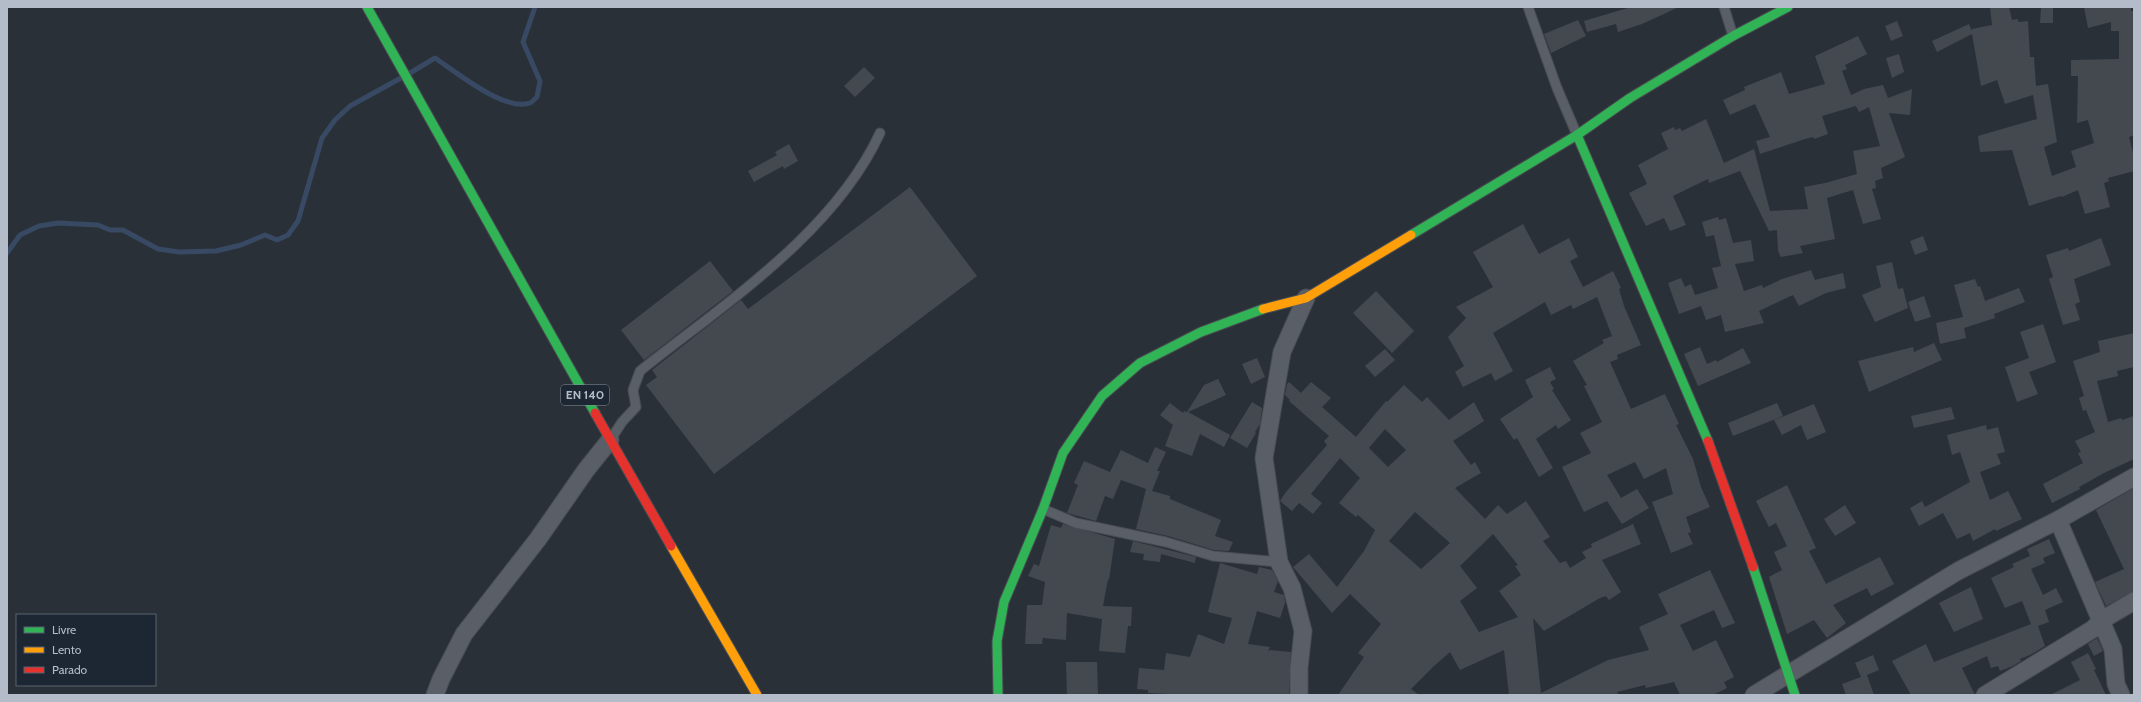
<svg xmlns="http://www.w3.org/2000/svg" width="2141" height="702" font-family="Cabin,sans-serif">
	<rect width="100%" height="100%" fill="#2a3038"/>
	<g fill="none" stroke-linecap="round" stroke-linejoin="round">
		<g stroke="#384963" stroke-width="5">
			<path d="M410 73 435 58C456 72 505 112 530 103 532 102 535 99 537 97L540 81 523 42 535 7"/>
			<path d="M7 253 20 235 39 226 58 223 98 225 110 230H123L158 249 179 252 216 251 241 245 265 235 277 240 288 235 298 221 322 138 335 120 350 106 401 78"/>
		</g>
	</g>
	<g fill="#444950" fill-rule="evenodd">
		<path d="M1631 7H1679L1642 24 1618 32 1616 24 1587 32 1584 21Z"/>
		<path d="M1990 7H2009L2012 20 2018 19V22L2028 21 2030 57H2034L2036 86 2048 84 2057 142 2044 147 2052 176 2076 167 2071 151 2094 143 2088 120 2077 123 2078 76H2071V60L2119 59V31H2111V22L2088 28 2084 7H2131V11H2134V135L2129 137 2134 157V171L2108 178 2109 181 2104 183 2110 207 2085 214 2078 190 2062 197 2061 196 2029 206 2012 150 1980 152 1978 136 2037 119 2033 95 2005 104 1997 80 1981 86 1972 34 1937 52 1932 41 1969 24 1972 31V29L1992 25Z"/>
		<path d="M2041 7H2053V23H2040Z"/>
		<path d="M1578 20 1586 36 1551 53 1544 34Z"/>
		<path d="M1897 21 1903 36 1891 41 1885 26Z"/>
		<path d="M1858 36 1867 54 1845 65 1847 69 1842 71 1851 95 1864 89 1883 85 1888 98 1912 89 1910 115 1889 113 1905 157 1881 168 1883 178 1875 181 1876 188 1872 189 1881 219 1863 224 1853 190 1827 198 1835 239 1800 246 1803 253 1781 257 1778 251 1777 230 1769 231 1740 171 1709 183 1708 179 1673 196 1686 225 1670 231 1664 218 1646 226 1629 193 1647 184 1638 165 1668 149 1661 133 1674 127 1675 130 1680 128 1682 131 1706 119 1724 163 1754 149 1770 211 1808 209 1804 187 1825 183 1857 174 1853 151 1880 146 1869 107 1859 112 1856 106 1822 116 1828 134 1814 139 1813 137 1805 139 1760 154 1756 141 1770 137 1755 104 1730 115 1723 100 1745 90 1744 87 1781 72 1789 94 1825 84 1815 56Z"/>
		<path d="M1899 54 1904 72 1892 78 1886 58Z"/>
		<path d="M864 67 875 78 855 97 844 86Z"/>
		<path d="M789 144 798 161 784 169 783 166 754 182 748 171 777 155 775 152Z"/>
		<path d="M910 187 977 276 714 474 646 385 657 377 652 370 741 300 748 309Z"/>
		<path d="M1718 217 1719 220 1726 218 1733 243 1751 240 1754 261 1735 264 1744 291 1762 285 1763 288 1782 279 1811 270 1815 280 1843 273 1846 288 1826 293 1799 306 1793 295 1759 311 1764 323 1725 332 1721 315 1706 320 1701 306 1679 314 1668 283 1681 278 1685 287 1691 284 1695 295 1718 288 1712 268 1721 266 1714 235 1706 237 1702 222Z"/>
		<path d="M1523 224 1539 254 1569 238 1578 257 1570 261 1583 287 1613 271 1621 288 1619 289 1624 306 1641 345 1617 355 1618 359 1610 362 1631 409 1665 394 1679 424 1676 425 1693 459 1701 487 1710 507 1686 517 1691 532 1688 533 1693 544 1671 553 1652 502 1673 494 1666 468 1644 479 1635 462 1607 475 1621 498 1637 489 1649 508 1622 524 1607 501 1584 512 1562 467 1591 453 1580 433 1602 422 1584 386 1587 385 1573 361 1604 343 1602 340 1612 336 1597 297 1573 309 1571 305 1551 315 1545 302 1493 333 1513 371 1495 381 1491 373 1463 387 1455 372 1464 366 1448 337 1466 318 1456 307 1493 287 1473 252Z"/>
		<path d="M1923 236 1928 250 1915 255 1910 241Z"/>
		<path d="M2101 238 2111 265 2074 279 2080 302 2075 304 2080 320 2063 325 2049 279 2053 277 2046 255 2068 248 2069 251Z"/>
		<path d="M710 261 733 291 644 360 621 330Z"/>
		<path d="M1892 262 1898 289 1903 288 1908 308 1875 322 1862 295 1881 287 1876 266Z"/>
		<path d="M1975 279 1978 287 1980 286 1985 301 2019 288 2025 302 1994 314 1995 318 1964 328 1966 338 1940 344 1936 323 1963 317 1954 285Z"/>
		<path d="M1376 291 1414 331 1392 353 1353 313Z"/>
		<path d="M1924 296 1931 317 1915 322 1908 302Z"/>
		<path d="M2043 324 2056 362 2029 372 2038 394 2017 402 2005 367 2029 358 2020 332Z"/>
		<path d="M2134 333V367L2117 371 2118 376 2097 381 2108 422 2121 418 2122 420 2134 416V459L2104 473 2079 487 2080 489 2052 503 2043 484 2083 463 2078 453 2081 452 2075 441 2095 432 2086 410 2083 411 2079 398 2084 396 2073 361 2100 352 2098 341Z"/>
		<path d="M1934 343 1942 360 1869 392 1858 361 1913 347 1914 352Z"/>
		<path d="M1700 347 1707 364 1716 360 1717 362 1743 348 1751 363 1698 386 1684 354Z"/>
		<path d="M1385 349 1395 360 1375 377 1365 366Z"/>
		<path d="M1257 358 1265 377 1251 384 1242 364Z"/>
		<path d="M1550 367 1556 379 1550 382 1554 389 1552 390 1571 420 1558 429 1556 425 1536 439 1553 468 1539 477 1517 438 1514 440 1500 419 1533 397 1525 380Z"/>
		<path d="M1218 379 1226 395 1188 412 1230 435 1224 447 1200 434 1192 456 1165 446 1173 425 1160 415 1170 403 1183 413 1184 411 1187 412 1204 385Z"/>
		<path d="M1289 382 1301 393 1311 382 1331 398 1322 407 1356 437 1386 401 1387 402 1404 385 1422 402 1427 397 1449 420 1474 402 1484 421 1453 441 1471 465 1475 462 1481 473 1455 488 1485 519 1498 505 1507 514 1526 501 1550 537 1543 541 1560 563 1566 561 1570 568 1586 558 1582 552 1592 547 1591 544 1633 524 1641 544 1602 560 1621 592 1609 600 1606 596 1600 598 1544 631 1533 618 1541 693 1608 660 1649 650 1639 627 1668 614 1658 594 1710 570 1735 623 1722 628 1714 610 1680 625 1693 651 1716 640 1734 677 1724 682 1727 688 1713 695H1680L1674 682 1646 688 1645 685 1617 692 1619 695H1509L1504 650 1460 670 1450 652 1434 666 1411 689 1419 695H1338L1364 657 1358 653 1381 624 1350 594 1332 613 1293 567 1309 554 1337 587 1364 551 1375 530 1358 515 1356 517 1339 503 1360 478 1340 458 1311 494 1322 503 1313 514 1299 503 1292 511 1280 501 1286 492 1327 445 1324 441 1329 436 1289 401 1290 400 1285 395 1287 384ZM1385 429 1406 450 1388 467 1369 448ZM1415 512 1450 543 1421 569 1389 541ZM1493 534 1518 565 1515 566 1521 575 1499 591 1518 617 1479 632 1460 601 1477 588 1460 566Z"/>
		<path d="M1252 402 1262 408 1260 424 1255 432 1256 433 1247 448 1230 438Z"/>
		<path d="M1777 403 1783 416 1733 436 1728 423Z"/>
		<path d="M1814 404 1826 432 1807 440 1801 425 1782 435 1774 420Z"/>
		<path d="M1951 407 1955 419 1914 428 1911 416Z"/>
		<path d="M1986 425 1987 430 1998 427 2005 452 1997 454 2001 464 1980 472 1990 500 2008 491 2022 519 1996 531 1995 529 1973 541 1970 533 1957 539 1943 513 1919 526 1910 508 1922 501 1925 507 1970 482 1960 452 1952 455 1947 435Z"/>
		<path d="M1155 447 1166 452 1157 471H1160L1152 491 1170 496V499L1221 520 1215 536 1233 542 1229 551 1214 550 1168 536 1136 529 1146 489 1149 490 1121 480 1113 499 1105 496 1096 521 1067 513 1078 485 1074 483 1084 461 1110 472 1121 450 1148 463Z"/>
		<path d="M1787 485 1816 548 1809 551 1826 584 1880 557 1894 584 1871 596 1867 588 1833 605 1846 623 1827 638 1814 620 1787 634 1769 577 1782 570 1774 552 1787 546 1776 523 1769 527 1756 501Z"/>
		<path d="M2134 488V591L2106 606 2095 582 2124 569 2096 510Z"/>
		<path d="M1845 505 1856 523 1835 536 1824 519Z"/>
		<path d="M1063 524 1115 539 1109 580 1108 579 1103 606 1132 607 1131 626H1128L1125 653 1099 651 1102 619 1067 613 1066 640 1043 638 1042 644H1025L1027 605H1042L1045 582 1028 576 1034 564 1039 566 1051 525 1061 528Z"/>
		<path d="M2049 539 2055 553 2043 558 2045 563 2031 569 2043 595 2056 588 2063 602 2045 610 2049 622 2038 626 2045 646 2032 654 2020 659 2021 661 2013 666 2000 671 1998 666 1991 668 1987 656 1962 668 1975 695H1911L1892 661 1926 644 1934 662 2031 624 2022 601 2005 608 1991 578 2014 567 2012 564 2030 556 2027 549Z"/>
		<path d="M1133 541 1196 557 1195 563 1161 554 1160 562 1143 560 1144 554 1130 552Z"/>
		<path d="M1220 563 1257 574 1259 567 1272 570 1278 581 1274 592 1284 595 1285 603 1280 618 1257 611 1248 644 1270 647 1268 652 1270 650 1291 652 1289 695H1192L1148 693V690L1137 689 1139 668 1164 670 1166 653 1190 657 1198 634 1224 644 1232 618 1208 612Z"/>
		<path d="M1971 587 1983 619 1954 632 1939 603Z"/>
		<path d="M2097 638 2103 651 2094 656 2088 644Z"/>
		<path d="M2088 653 2096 669 2094 670 2106 695H2050L2080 680 2071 662Z"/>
		<path d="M1873 655 1879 670 1867 675 1874 695H1846L1842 684 1861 677 1855 663Z"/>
		<path d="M1066 662H1097L1098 695H1067Z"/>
	</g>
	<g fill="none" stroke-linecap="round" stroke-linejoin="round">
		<defs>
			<g id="lane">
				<path d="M1528 7 1557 88 1577 135"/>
				<path d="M1724 7 1733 36"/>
				<path d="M611 439 622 422 636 407 633 390 640 371C724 304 834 233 880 133"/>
				<path d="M1043 509 1076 523 1166 542 1213 556 1279 562"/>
			</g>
			<g id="street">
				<path d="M2058 520 2113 649 2116 684 2121 695"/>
				<path d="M435 695 441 679 464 634 538 539 586 470 610 440"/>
				<path d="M1299 695V668L1303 631 1292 588 1279 562 1264 458 1282 352 1306 298"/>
				<path d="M1754 695 1958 571 2058 520 2134 477"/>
				<path d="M1985 695 2093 629 2102 620 2134 601"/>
			</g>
			<g id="fast">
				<path d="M367 7 595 413"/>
				<path d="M1577 135 1708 441"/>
				<path d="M1411 235 1577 135 1630 98 1733 36 1788 7"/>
				<path d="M1753 567 1795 695"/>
				<path d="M998 695 997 641 1004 602 1043 509 1063 453 1102 396 1140 363 1201 332 1263 309"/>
			</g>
			<g id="slow">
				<path d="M1263 309 1306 298 1411 235"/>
				<path d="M671 546 757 695"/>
			</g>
			<g id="jam">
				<path d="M595 413 671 546"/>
				<path d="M1708 441 1753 567"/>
			</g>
		</defs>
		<use href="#lane" stroke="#484c53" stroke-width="11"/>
		<use href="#street" stroke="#484c53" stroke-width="19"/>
		<use href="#fast" stroke="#484c53" stroke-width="11"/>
		<use href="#slow" stroke="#484c53" stroke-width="11"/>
		<use href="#jam" stroke="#484c53" stroke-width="11"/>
		<use href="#lane" stroke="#5a5e66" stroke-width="9"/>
		<use href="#street" stroke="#5a5e66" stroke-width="17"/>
		<use href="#fast" stroke="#30b455" stroke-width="9"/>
		<use href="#slow" stroke="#ff9f0a" stroke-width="9"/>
		<use href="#jam" stroke="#e5322d" stroke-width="9"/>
	</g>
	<g text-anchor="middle" stroke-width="3" stroke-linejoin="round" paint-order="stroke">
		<rect fill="#1d2633" stroke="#878f9c" stroke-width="1" x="561" y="385" width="48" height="20" rx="3"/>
		<g font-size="12" font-weight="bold" fill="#b4bcc9">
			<text x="585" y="399">EN 140</text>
		</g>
	</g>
	<rect width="2141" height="702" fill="none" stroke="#b4bcc9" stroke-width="16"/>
	<rect x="16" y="614" width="140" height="72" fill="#1d2633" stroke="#59626f"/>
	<rect x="24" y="627" width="20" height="6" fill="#30b455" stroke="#59626f"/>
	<text x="52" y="634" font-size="12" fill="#b4bcc9">Livre</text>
	<rect x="24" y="647" width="20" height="6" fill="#ff9f0a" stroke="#59626f"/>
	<text x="52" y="654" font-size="12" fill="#b4bcc9">Lento</text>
	<rect x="24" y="667" width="20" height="6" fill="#e5322d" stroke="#59626f"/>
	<text x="52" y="674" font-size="12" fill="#b4bcc9">Parado</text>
</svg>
